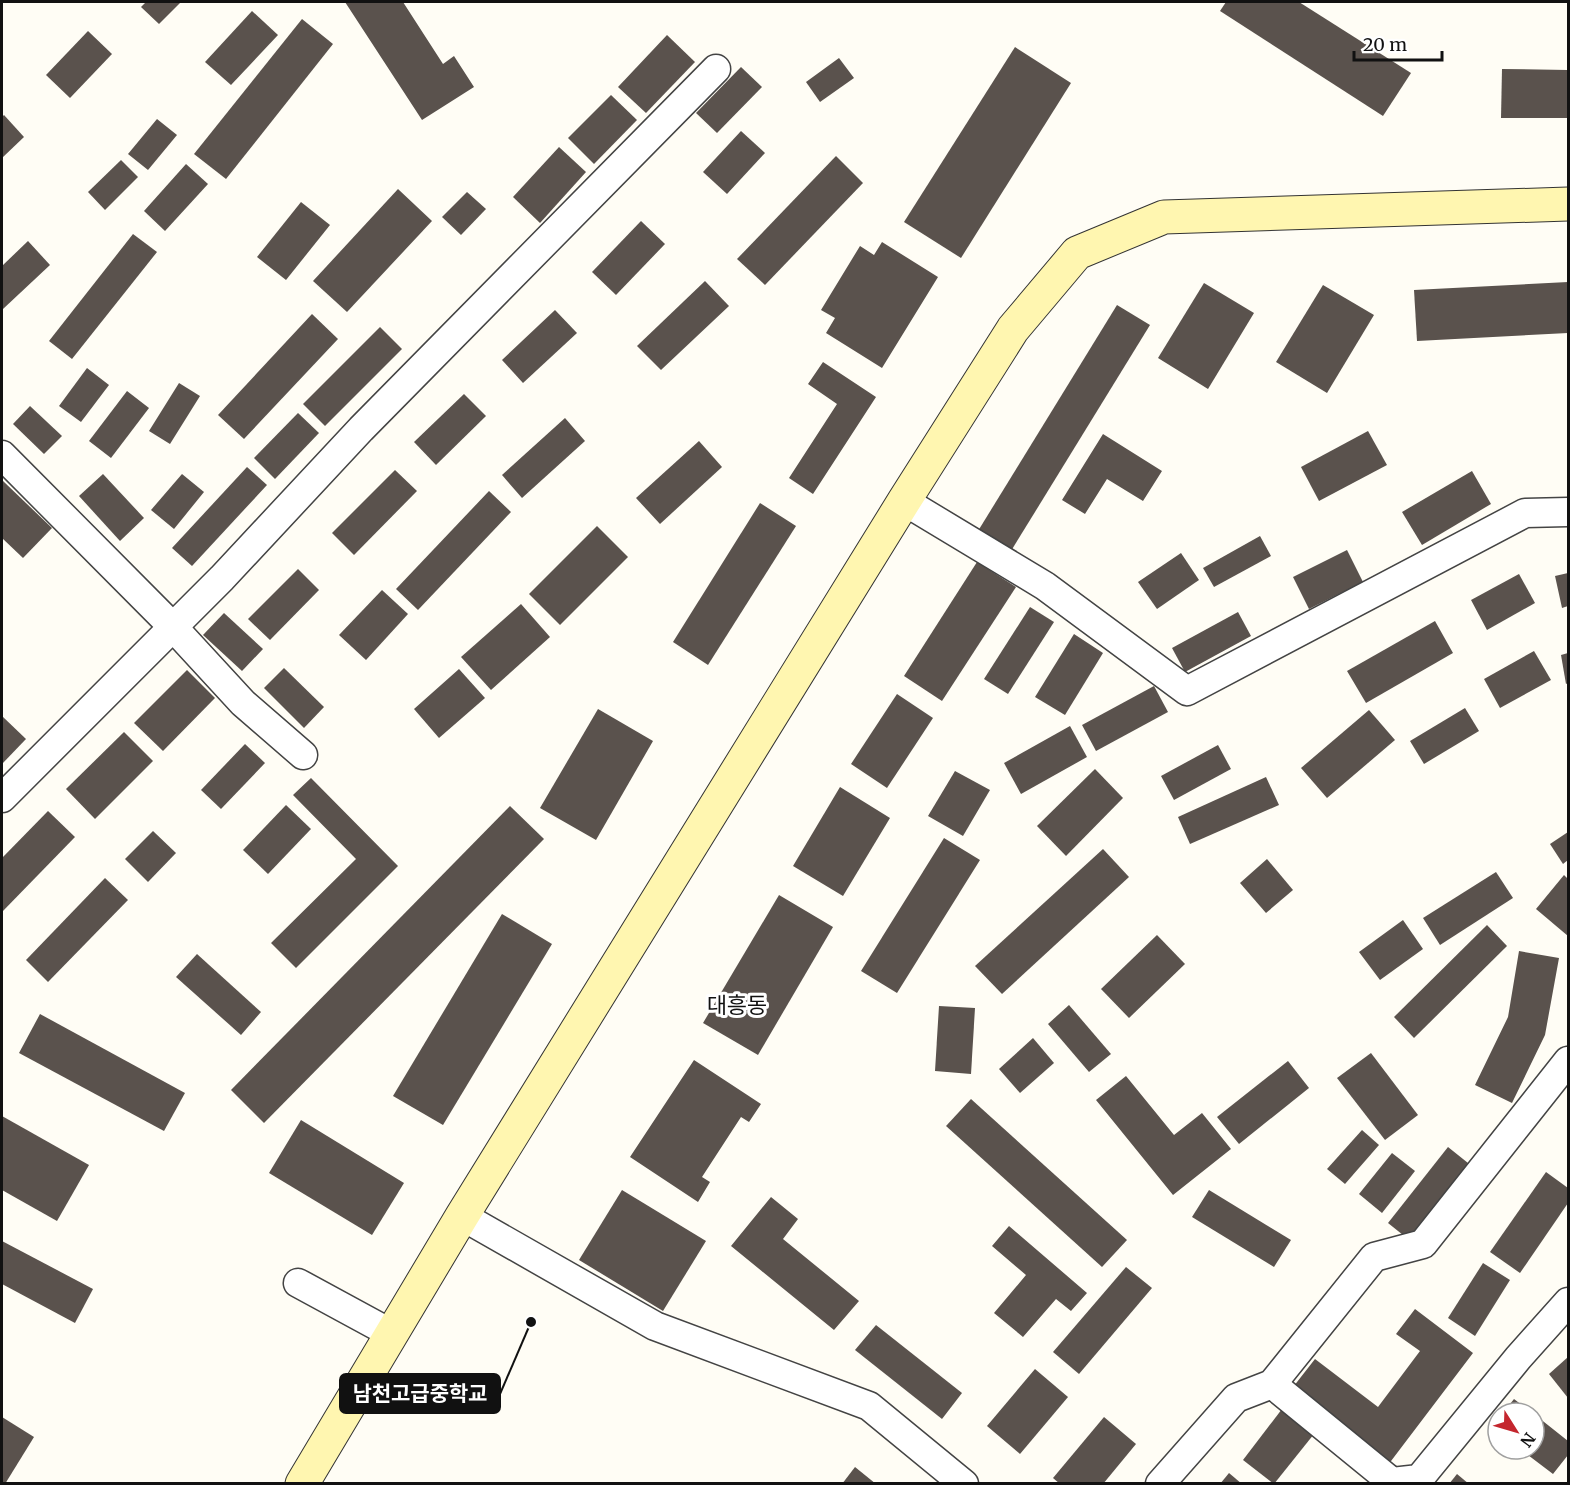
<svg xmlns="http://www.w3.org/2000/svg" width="1570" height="1485" font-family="Merriweather,'Noto Sans KR',serif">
	<rect width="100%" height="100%" fill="#fffdf5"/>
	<g fill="#5a524d">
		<path d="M146 2H181L159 24 141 7Z"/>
		<path d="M345 2H403L443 64 454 56 474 87 422 120Z"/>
		<path d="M1226 2H1299L1411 73 1383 116 1220 11Z"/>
		<path d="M252 11 278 35 231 85 205 62Z"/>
		<path d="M302 19 333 44 226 179 194 154Z"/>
		<path d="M88 31 112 54 70 98 46 75Z"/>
		<path d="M667 35 695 62 646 113 618 87Z"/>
		<path d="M1015 47 1071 83 961 258 904 222Z"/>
		<path d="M839 58 854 78 820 102 806 82Z"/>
		<path d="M741 67 762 87 717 133 696 113Z"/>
		<path d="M1502 69 1568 70V118H1501Z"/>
		<path d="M611 95 637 120 594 164 568 138Z"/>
		<path d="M4 115 24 137 2 158V117Z"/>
		<path d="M157 119 177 135 148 170 128 154Z"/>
		<path d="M741 131 765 153 727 194 703 172Z"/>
		<path d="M559 147 586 172 540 223 513 197Z"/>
		<path d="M836 156 863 183 765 285 737 259Z"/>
		<path d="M121 160 138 177 105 210 88 192Z"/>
		<path d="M186 164 208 184 165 231 144 211Z"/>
		<path d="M398 189 432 221 347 312 313 281Z"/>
		<path d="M467 192 486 209 461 235 442 217Z"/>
		<path d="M301 202 330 225 286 280 257 257Z"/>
		<path d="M641 221 665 244 616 295 592 272Z"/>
		<path d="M133 234 157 252 72 359 49 341Z"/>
		<path d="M28 241 50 265 3 309 2 266Z"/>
		<path d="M882 242 938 277 882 368 826 333 835 318 821 310 860 246 874 255Z"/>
		<path d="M705 281 729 306 661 370 637 346Z"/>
		<path d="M1568 282V333L1417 341 1414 290Z"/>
		<path d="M1204 283 1254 313 1208 389 1158 358Z"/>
		<path d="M1323 285 1374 315 1327 393 1276 362Z"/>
		<path d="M1117 305 1150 325 1011 551 978 531Z"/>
		<path d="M555 310 577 333 523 383 502 360Z"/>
		<path d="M312 314 338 339 244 439 218 415Z"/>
		<path d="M380 327 402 349 325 426 303 404Z"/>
		<path d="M823 362 876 397 813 494 789 478 837 404 808 384Z"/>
		<path d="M87 368 109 385 81 422 59 406Z"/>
		<path d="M179 383 200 396 170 444 149 431Z"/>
		<path d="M127 391 149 408 111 458 89 441Z"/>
		<path d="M464 394 486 416 436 465 414 442Z"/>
		<path d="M30 406 62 436 44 454 13 424Z"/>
		<path d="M298 413 319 433 275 479 254 458Z"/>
		<path d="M565 418 585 441 522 498 502 475Z"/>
		<path d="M1368 431 1387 465 1319 501 1301 467Z"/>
		<path d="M1103 434 1162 471 1143 501 1107 479 1085 514 1062 500Z"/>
		<path d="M699 441 722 467 660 524 636 498Z"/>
		<path d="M247 467 267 485 192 566 172 548Z"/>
		<path d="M395 470 417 491 354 555 332 533Z"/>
		<path d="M1472 471 1491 504 1422 545 1402 512Z"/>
		<path d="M103 474 144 518 120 541 79 496Z"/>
		<path d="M182 474 204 492 174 529 151 510Z"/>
		<path d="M2 480 52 528 23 558 2 538Z"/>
		<path d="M489 491 511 512 418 610 396 589Z"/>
		<path d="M760 503 796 526 708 665 673 642Z"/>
		<path d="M597 526 628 557 560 625 529 594Z"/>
		<path d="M1260 536 1271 556 1214 587 1203 568Z"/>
		<path d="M1347 550 1363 582 1309 609 1293 577Z"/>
		<path d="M1181 553 1199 580 1157 609 1138 582Z"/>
		<path d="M977 562 1016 587 942 701 904 676Z"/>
		<path d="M298 569 319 590 270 640 248 619Z"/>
		<path d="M1568 573V606L1562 608 1555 576Z"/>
		<path d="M1519 574 1535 603 1487 630 1471 600Z"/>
		<path d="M382 590 408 614 366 660 339 635Z"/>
		<path d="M521 604 550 637 491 690 461 657Z"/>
		<path d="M1030 607 1054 622 1008 694 984 679Z"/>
		<path d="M1238 612 1251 636 1185 672 1172 648Z"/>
		<path d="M224 613 263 649 242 671 203 635Z"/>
		<path d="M1435 621 1453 653 1366 703 1347 671Z"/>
		<path d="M1074 634 1103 653 1065 715 1035 697Z"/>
		<path d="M1534 651 1551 680 1500 708 1484 679Z"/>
		<path d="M1568 653V683L1566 684 1561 655Z"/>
		<path d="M284 668 324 707 304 728 264 688Z"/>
		<path d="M459 669 485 698 439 738 414 709Z"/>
		<path d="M187 670 215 698 163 751 134 723Z"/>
		<path d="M1154 686 1168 712 1096 751 1082 725Z"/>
		<path d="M897 694 933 718 887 788 851 764Z"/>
		<path d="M1465 708 1479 731 1424 764 1410 741Z"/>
		<path d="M598 709 653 741 596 840 540 808Z"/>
		<path d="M1369 710 1395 740 1327 798 1301 768Z"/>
		<path d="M2 716 26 739 2 764Z"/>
		<path d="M1070 726 1087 757 1021 794 1004 763Z"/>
		<path d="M124 732 153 761 95 819 66 789Z"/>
		<path d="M245 744 265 763 221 809 201 790Z"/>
		<path d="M1218 745 1231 769 1174 800 1161 776Z"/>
		<path d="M1095 769 1123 798 1066 856 1037 826Z"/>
		<path d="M955 771 990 790 963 836 928 816Z"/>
		<path d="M1266 777 1279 805 1190 844 1178 817Z"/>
		<path d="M311 778 398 866 296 968 271 943 356 859 293 795Z"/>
		<path d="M840 787 890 818 843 896 793 866Z"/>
		<path d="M286 805 311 829 268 874 243 850Z"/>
		<path d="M510 806 544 839 264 1123 231 1090Z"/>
		<path d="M48 811 75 837 2 912V858Z"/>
		<path d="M153 831 176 853 148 882 125 859Z"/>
		<path d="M1568 832V860L1563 864 1550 844Z"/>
		<path d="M944 838 980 860 897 993 861 971Z"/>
		<path d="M1103 849 1129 877 1002 994 975 966Z"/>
		<path d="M1267 859 1293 890 1266 913 1240 883Z"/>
		<path d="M1496 872 1513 898 1440 945 1423 918Z"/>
		<path d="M1564 875 1568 879V936L1536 909Z"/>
		<path d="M105 878 128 900 48 982 26 960Z"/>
		<path d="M779 895 833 927 758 1055 703 1023Z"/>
		<path d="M502 914 552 944 443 1125 393 1096Z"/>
		<path d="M1403 920 1423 949 1380 980 1359 952Z"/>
		<path d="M1487 925 1507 946 1414 1038 1394 1017Z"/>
		<path d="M1157 935 1185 964 1129 1018 1101 989Z"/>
		<path d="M1519 951 1559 958 1545 1035 1512 1103 1475 1085 1508 1017Z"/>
		<path d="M197 954 261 1012 241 1035 176 977Z"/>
		<path d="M1069 1005 1111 1054 1089 1072 1048 1024Z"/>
		<path d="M939 1006 975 1008 971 1074 935 1071Z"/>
		<path d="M40 1014 185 1093 164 1131 19 1053Z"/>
		<path d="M1033 1038 1054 1063 1020 1093 999 1069Z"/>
		<path d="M1371 1053 1418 1115 1385 1140 1337 1078Z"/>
		<path d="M694 1060 761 1104 749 1122 741 1117 702 1177 710 1182 698 1202 630 1157Z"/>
		<path d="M1288 1061 1309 1088 1239 1144 1217 1117Z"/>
		<path d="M1126 1076 1174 1135 1202 1113 1231 1149 1173 1195 1096 1100Z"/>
		<path d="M971 1099 1127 1240 1102 1267 946 1126Z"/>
		<path d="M2 1116 89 1165 57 1221 2 1190Z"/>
		<path d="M301 1120 404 1183 372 1235 269 1173Z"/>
		<path d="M1362 1130 1379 1145 1345 1184 1327 1169Z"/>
		<path d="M1448 1147 1473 1167 1413 1243 1388 1223Z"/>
		<path d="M1392 1153 1415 1171 1382 1213 1359 1194Z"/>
		<path d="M1546 1172 1568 1188V1203L1520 1273 1490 1252Z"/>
		<path d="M622 1190 706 1241 663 1311 579 1260Z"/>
		<path d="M1209 1190 1291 1240 1274 1267 1192 1217Z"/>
		<path d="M771 1197 798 1219 783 1239 859 1301 834 1330 731 1246Z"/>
		<path d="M1009 1226 1087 1293 1071 1311 1056 1299 1023 1337 994 1313 1026 1275 992 1246Z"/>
		<path d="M2 1241 93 1289 75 1323 2 1284Z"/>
		<path d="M1483 1263 1510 1280 1475 1336 1448 1318Z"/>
		<path d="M1126 1267 1152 1288 1079 1374 1053 1352Z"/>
		<path d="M1415 1309 1473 1353 1388 1465 1290 1391 1315 1359 1378 1407 1420 1351 1396 1334Z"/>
		<path d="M876 1325 962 1393 942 1419 855 1350Z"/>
		<path d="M1568 1357V1398L1549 1374Z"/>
		<path d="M1035 1369 1068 1397 1020 1454 987 1426Z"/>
		<path d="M1514 1399 1532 1413H1503Z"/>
		<path d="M1282 1409 1314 1434 1274 1484 1243 1460Z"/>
		<path d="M1534 1414 1568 1441V1455L1553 1474 1520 1449H1534Z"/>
		<path d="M2 1417 34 1437 5 1484H2Z"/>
		<path d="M1104 1417 1136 1444 1103 1484H1060L1053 1478Z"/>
		<path d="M1498 1419V1432L1492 1427Z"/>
		<path d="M855 1467 876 1484H842Z"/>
		<path d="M1229 1473 1242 1484H1220Z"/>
		<path d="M1457 1474 1469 1484H1449Z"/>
	</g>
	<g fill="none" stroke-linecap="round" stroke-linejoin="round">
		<defs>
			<g id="minor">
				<path d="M2 455 173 627 243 703 303 755"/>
				<path d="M904 501 1045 586 1187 691 1525 513 1568 512"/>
				<path d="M2 798 222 578 361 429 716 69"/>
				<path d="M462 1216 655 1326 869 1406 964 1484"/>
				<path d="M298 1283 392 1334"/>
				<path d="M1272 1384 1392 1482 1419 1479 1518 1358 1568 1302"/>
				<path d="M1160 1484 1236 1398 1272 1384 1374 1257 1423 1244 1568 1061"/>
			</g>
			<path id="secondary" d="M302 1484 462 1216 904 501 1013 329 1077 253 1164 217 1568 204"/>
		</defs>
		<use href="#minor" stroke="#444" stroke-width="31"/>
		<use href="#secondary" stroke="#333" stroke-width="35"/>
		<use href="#minor" stroke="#fff" stroke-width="28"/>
		<use href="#secondary" stroke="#fff6b0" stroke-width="33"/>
	</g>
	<g text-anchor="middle" stroke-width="6" stroke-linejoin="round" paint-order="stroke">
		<g font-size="22" fill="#111" stroke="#fff">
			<text x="737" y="1013">대흥동</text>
		</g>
	</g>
	<path fill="none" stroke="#111" stroke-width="2" d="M531 1322L500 1394"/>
	<circle fill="#111" stroke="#fff" stroke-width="2" cx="531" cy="1322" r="6"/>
	<rect fill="#111" stroke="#111" stroke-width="2" x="340" y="1374" width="160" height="39" rx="6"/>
	<g font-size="21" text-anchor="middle" font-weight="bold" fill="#fff">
		<text x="420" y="1401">남천고급중학교</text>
	</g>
	<rect width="1570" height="1485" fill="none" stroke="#111111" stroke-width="6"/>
	<g transform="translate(1516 1431) rotate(127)"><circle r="28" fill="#ffffff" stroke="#a0a0a0" stroke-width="1.5"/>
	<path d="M0-4.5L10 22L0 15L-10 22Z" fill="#c4262e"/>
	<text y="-9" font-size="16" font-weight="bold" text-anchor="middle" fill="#111111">N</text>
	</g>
	<path d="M1354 51v9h88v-9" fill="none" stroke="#111111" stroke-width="3"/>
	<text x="1363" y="51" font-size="18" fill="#111111" stroke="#ffffff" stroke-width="4.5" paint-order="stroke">20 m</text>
</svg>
